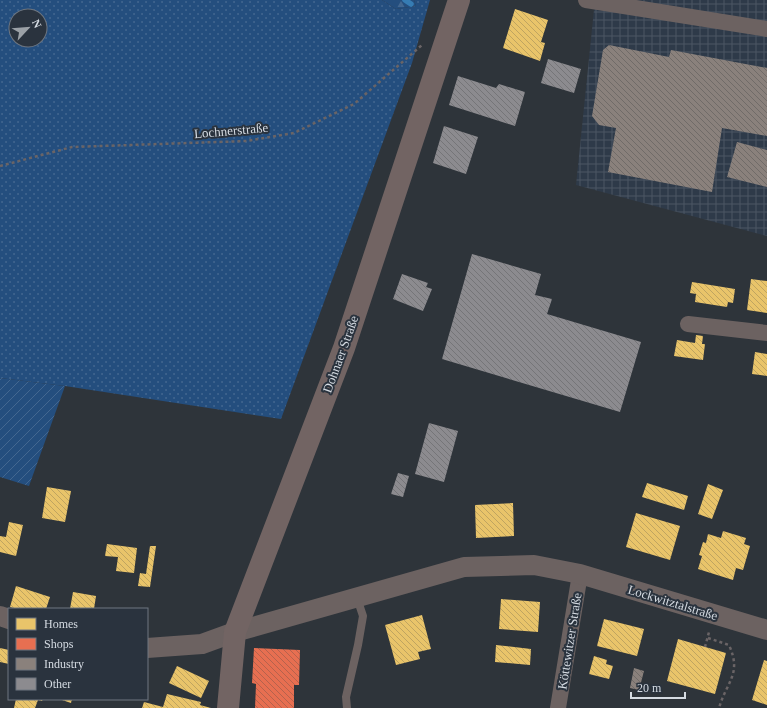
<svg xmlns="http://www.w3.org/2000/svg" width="767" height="708" font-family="'Times New Roman',serif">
	<defs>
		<pattern id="industrial-grid" width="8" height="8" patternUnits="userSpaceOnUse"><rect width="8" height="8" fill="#2e3a49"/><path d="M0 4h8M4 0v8" fill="none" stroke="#4b5663"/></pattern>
		<pattern id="grass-dots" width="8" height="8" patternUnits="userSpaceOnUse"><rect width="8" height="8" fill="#244e7e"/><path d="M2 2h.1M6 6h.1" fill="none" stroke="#436790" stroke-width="1.8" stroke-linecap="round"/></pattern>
		<pattern id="forest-firs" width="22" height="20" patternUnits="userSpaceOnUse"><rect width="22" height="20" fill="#244e7e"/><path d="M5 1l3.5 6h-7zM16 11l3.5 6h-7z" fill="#436790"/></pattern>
		<pattern id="garden-furrows" width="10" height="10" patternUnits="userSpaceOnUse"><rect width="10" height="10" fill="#244e7e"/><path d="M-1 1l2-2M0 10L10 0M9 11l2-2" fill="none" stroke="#436790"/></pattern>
		<pattern id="homes-back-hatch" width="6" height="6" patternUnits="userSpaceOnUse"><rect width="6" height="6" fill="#e9c46a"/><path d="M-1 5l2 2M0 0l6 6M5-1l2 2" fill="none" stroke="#bfa460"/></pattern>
		<pattern id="shops-back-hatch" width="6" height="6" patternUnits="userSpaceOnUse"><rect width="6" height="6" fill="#e76f51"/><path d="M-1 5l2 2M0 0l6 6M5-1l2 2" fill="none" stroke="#b5624d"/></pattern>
		<pattern id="industry-back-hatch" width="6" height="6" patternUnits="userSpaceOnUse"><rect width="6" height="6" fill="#8a817c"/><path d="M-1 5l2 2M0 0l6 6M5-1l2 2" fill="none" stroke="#706b68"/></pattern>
		<pattern id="building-back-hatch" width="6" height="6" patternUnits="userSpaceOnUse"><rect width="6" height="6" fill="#8c8b8f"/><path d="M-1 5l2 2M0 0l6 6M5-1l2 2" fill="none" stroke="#757578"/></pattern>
	</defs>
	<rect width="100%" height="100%" fill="#2e343a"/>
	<path fill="url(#industrial-grid)" d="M595 0H767V236L576 185Z"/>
	<path fill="url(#grass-dots)" fill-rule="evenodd" d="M0 0H382L396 9 416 6 414 0H430L412 63 281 419 65 386 0 378ZM16 16H40V40H16Z"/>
	<path fill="url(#forest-firs)" d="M382 0H414L416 6 396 9Z"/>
	<path fill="url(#garden-furrows)" d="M0 378 65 386 29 486 0 477Z"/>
	<g fill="url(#homes-back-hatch)">
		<path d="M515 9 548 20 541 42 545 43 540 61 503 48Z"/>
		<path d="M751 279 767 281V313L747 310Z"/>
		<path d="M692 282 735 289 733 303 728 302 727 307 695 302 696 294 690 293Z"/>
		<path d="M696 335 703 336 702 344H705L703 360 674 356 677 340 695 343Z"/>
		<path d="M755 352 767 354V376L752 374Z"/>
		<path d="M647 483 688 496 684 510 642 497Z"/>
		<path d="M708 484 723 490 712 519 698 514Z"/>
		<path d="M47 487 71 491 65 522 42 518Z"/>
		<path d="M513 503 514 536 476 538 475 505Z"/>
		<path d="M636 513 680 526 670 560 626 547Z"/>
		<path d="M9 522 23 525 16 556 0 552V536L6 537Z"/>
		<path d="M723 531 746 538 744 544 750 546 743 570 736 568 733 580 698 569 702 556 699 555 703 542 706 543 708 534 721 538Z"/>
		<path d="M107 544 137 548 134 573 116 571 118 557 105 556Z"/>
		<path d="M150 546H156L150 587 138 586 140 573 146 574Z"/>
		<path d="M16 586 50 597 46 609H17L10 607Z"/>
		<path d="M73 592 96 596 94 609H70Z"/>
		<path d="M501 599 540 602 538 632 499 629Z"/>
		<path d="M422 615 431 649 418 652 420 659 396 665 385 625Z"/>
		<path d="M604 619 644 629 637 656 597 646Z"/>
		<path d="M678 639 726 653 715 694 667 681Z"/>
		<path d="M496 645 531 649 530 665 495 662Z"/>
		<path d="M0 648 9 650V664L0 662Z"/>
		<path d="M594 656 607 660 606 664 613 666 609 679 589 674Z"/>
		<path d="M764 660 767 661V705L752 700Z"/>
		<path d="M177 666 209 681 201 698 169 683Z"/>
		<path d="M167 694 201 702 200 705 211 708H142L144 702 163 707Z"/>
		<path d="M16 699H43L42 701 38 700 35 708H14Z"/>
		<path d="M59 699H72L71 703Z"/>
	</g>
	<path fill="url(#shops-back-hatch)" d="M254 648 300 650 299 685H294V708H255L256 684 252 683Z"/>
	<g fill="url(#industry-back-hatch)">
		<path d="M609 45 669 57 671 50 767 68V136L722 128 712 192 608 172 616 128 599 125 592 116 603 50Z"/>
		<path d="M737 142 767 150V187L727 177Z"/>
		<path d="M634 668 644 671 639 690 630 688Z"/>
	</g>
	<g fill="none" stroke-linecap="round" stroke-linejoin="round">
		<path stroke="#367cb3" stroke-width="5.5" d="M405 0 411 4"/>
	</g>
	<g fill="url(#building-back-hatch)">
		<path d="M548 59 581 69 574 93 541 83Z"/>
		<path d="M458 76 496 88 499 84 525 92 515 126 449 105Z"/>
		<path d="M444 126 478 137 466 174 433 163Z"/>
		<path d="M472 254 541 274 535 295 552 299 547 314 641 342 620 412 442 359Z"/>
		<path d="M402 274 428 283 426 287 432 289 423 311 393 299Z"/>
		<path d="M429 423 458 431 444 482 415 474Z"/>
		<path d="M398 473 409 476 403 497 391 494Z"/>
	</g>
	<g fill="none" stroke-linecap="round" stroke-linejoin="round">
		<g stroke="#6a6466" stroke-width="2.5" stroke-dasharray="3 3" stroke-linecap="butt">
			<path d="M0 166 72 147 247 141 294 133 354 104 422 45"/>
			<path d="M708 638 729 645C742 674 727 681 719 708"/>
			<path d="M705 647 709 632"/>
		</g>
		<path stroke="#6c6261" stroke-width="8" d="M347 708 346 697 358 645 363 616 357 598"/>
		<g stroke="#6c6261" stroke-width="16">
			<path d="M586 0 767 29"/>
			<path d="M688 324 767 333"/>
			<path d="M558 708 580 574"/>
		</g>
		<g stroke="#6c6261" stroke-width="20">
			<path d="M0 616 9 619"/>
			<path d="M147 648 202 644 235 632 464 567 534 565 580 574 767 630"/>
		</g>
		<path stroke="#726463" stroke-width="22" d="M228 708 235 632 344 348 459 0"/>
	</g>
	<g text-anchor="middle" stroke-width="4" stroke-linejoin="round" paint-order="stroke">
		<g font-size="13" fill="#d5dbe2" stroke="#2a333e">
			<text transform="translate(231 130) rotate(-5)" y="5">Lochnerstraße</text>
			<text transform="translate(340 354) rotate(-70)" y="5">Dohnaer Straße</text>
			<text transform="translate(673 602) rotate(17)" y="5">Lockwitztalstraße</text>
			<text transform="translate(569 641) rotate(-81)" y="5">Köttewitzer Straße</text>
		</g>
	</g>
	<rect x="8" y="608" width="140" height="92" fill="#2a333e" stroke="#6e7680"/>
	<rect x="16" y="618" width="20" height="12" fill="#e9c46a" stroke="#6e7680"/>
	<text x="44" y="628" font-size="12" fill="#d5dbe2">Homes</text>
	<rect x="16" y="638" width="20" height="12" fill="#e76f51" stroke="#6e7680"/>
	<text x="44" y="648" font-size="12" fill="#d5dbe2">Shops</text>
	<rect x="16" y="658" width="20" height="12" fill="#8a817c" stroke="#6e7680"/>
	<text x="44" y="668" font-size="12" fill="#d5dbe2">Industry</text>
	<rect x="16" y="678" width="20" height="12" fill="#8c8b8f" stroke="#6e7680"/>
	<text x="44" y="688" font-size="12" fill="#d5dbe2">Other</text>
	<g transform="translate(28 28) rotate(64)"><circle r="19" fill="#2a333e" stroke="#6e7680"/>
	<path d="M0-3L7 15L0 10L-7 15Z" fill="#9ba1a7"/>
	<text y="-6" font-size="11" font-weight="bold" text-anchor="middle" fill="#d5dbe2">N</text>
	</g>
	<path d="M631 692v6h54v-6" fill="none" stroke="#d5dbe2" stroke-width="2"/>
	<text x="637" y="692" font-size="12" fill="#d5dbe2" stroke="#2a333e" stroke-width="3" paint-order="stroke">20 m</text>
</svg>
